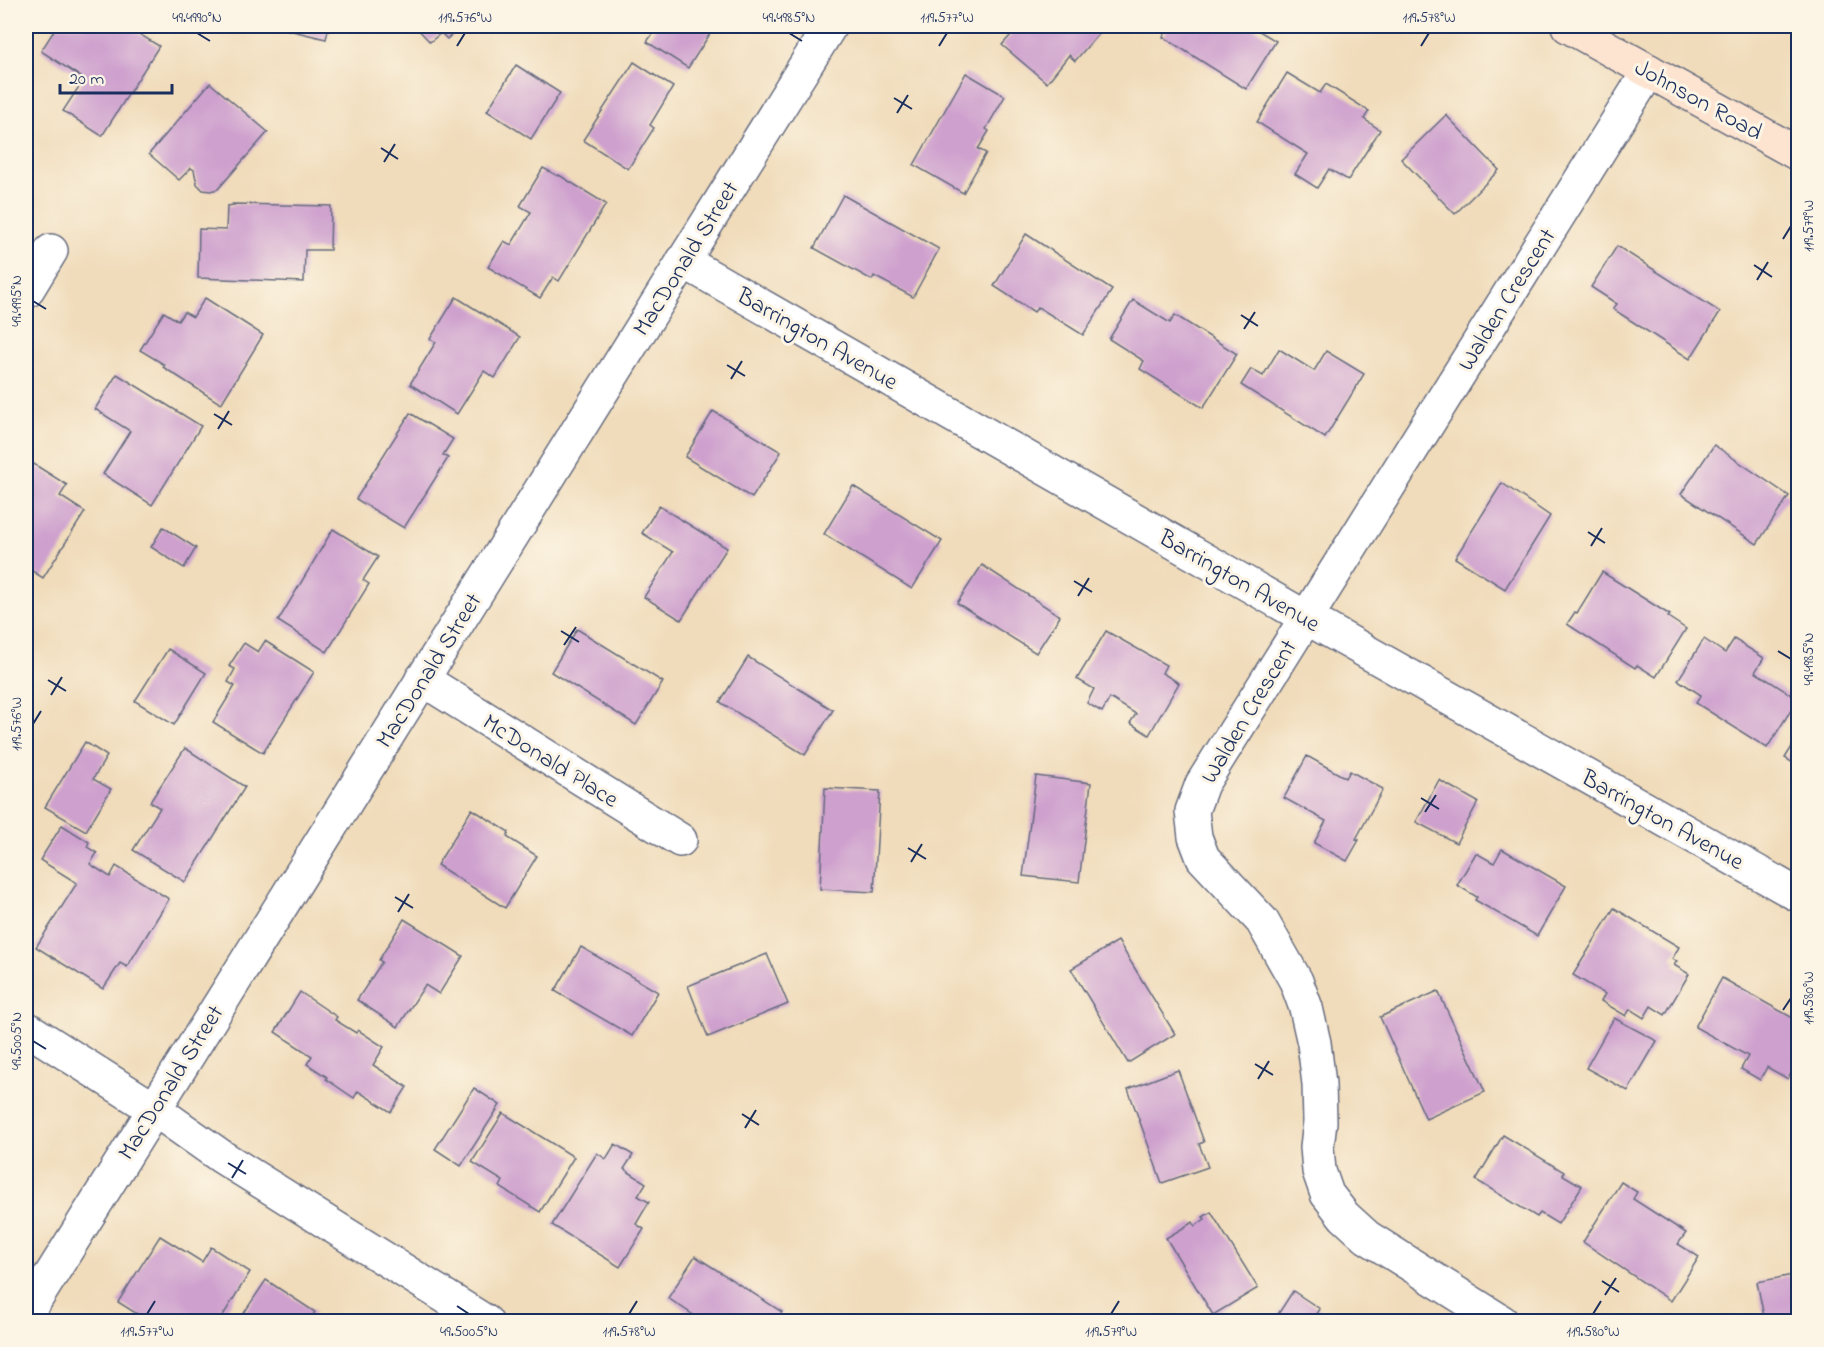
<svg xmlns="http://www.w3.org/2000/svg" width="1824" height="1347" font-family="'Indie Flower',sans-serif">
	<rect width="100%" height="100%" fill="#fcf5e5"/>
	<filter id="ink" filterUnits="userSpaceOnUse"><feTurbulence type="fractalNoise" baseFrequency=".0167" numOctaves="2"/><feDisplacementMap in="SourceGraphic" scale="12" xChannelSelector="R" yChannelSelector="G"/><feConvolveMatrix kernelMatrix="1 2 1 2 8 2 1 2 1" color-interpolation-filters="sRGB"/></filter>
	<filter id="wash" filterUnits="userSpaceOnUse"><feTurbulence type="fractalNoise" baseFrequency=".008" numOctaves="4" result="noise"/><feDisplacementMap in="SourceGraphic" scale="24" xChannelSelector="R" yChannelSelector="G"/><feGaussianBlur stdDeviation="1.35" result="paint"/><feColorMatrix in="noise" values="0 0 0 0 0 0 0 0 0 0 0 0 0 0 0 0 0 1.4 0 .05"/><feComposite in="paint" operator="in"/></filter>
	<g filter="url(#wash)">
		<rect width="100%" height="100%" fill="#f0dbba"/>
		<g id="blocks">
			<g fill="#cea0ce">
				<path d="M57 26H126L159 46 102 136 63 111 84 79 41 51Z"/>
				<path d="M272 26H329L326 39Z"/>
				<path d="M415 26H462L447 39 441 33 430 42Z"/>
				<path d="M657 26H715L688 68 647 42Z"/>
				<path d="M1019 26H1105L1075 61 1069 55 1047 83 1002 45Z"/>
				<path d="M1170 26H1251L1276 41 1246 89 1163 37Z"/>
				<path d="M634 62 673 87 650 125 654 128 628 169 583 140Z"/>
				<path d="M516 65 560 93 531 139 487 111Z"/>
				<path d="M966 73 1005 96 986 129 989 131 978 149 986 153 963 193 914 165Z"/>
				<path d="M1287 73 1320 93 1326 84 1369 111 1364 119 1380 130 1348 180 1329 169 1317 188 1295 174 1308 154 1257 122Z"/>
				<path d="M210 83 268 132 218 189 210 191 203 190 197 184 194 170 191 168 179 180 149 154Z"/>
				<path d="M1446 115 1499 170 1455 214 1401 159Z"/>
				<path d="M543 168 558 176 559 175 606 204 559 281 553 277 540 298 488 267 504 241 511 245 531 212 520 206Z"/>
				<path d="M843 195 939 249 913 297 874 276 872 280 814 248Z"/>
				<path d="M233 204 331 206 330 250H305L304 282 198 278 199 229 226 230 227 206 234 205Z"/>
				<path d="M1026 234 1112 290 1083 335 1038 307 1034 312 994 286Z"/>
				<path d="M1617 246 1720 312 1690 359 1613 309 1617 304 1591 287Z"/>
				<path d="M456 297 520 337 495 378 484 371 457 414 410 384 436 342 430 339Z"/>
				<path d="M205 298 263 335 221 404 163 367 165 365 140 350 164 312 178 321 184 312 193 317Z"/>
				<path d="M1133 300 1170 323 1175 315 1237 354 1203 408 1140 369 1144 361 1109 339Z"/>
				<path d="M1279 349 1314 371 1326 351 1364 374 1325 438 1241 385 1251 369 1263 376Z"/>
				<path d="M117 374 201 426 152 505 103 474 130 431 95 409Z"/>
				<path d="M713 411 781 452 752 498 685 457Z"/>
				<path d="M410 413 453 439 443 455 448 458 404 528 356 499Z"/>
				<path d="M1714 445 1789 496 1757 544 1681 494Z"/>
				<path d="M29 461 67 485 60 496 85 512 43 578 26 567V466Z"/>
				<path d="M1502 483 1550 516 1505 589 1455 558Z"/>
				<path d="M853 486 942 541 912 589 824 534Z"/>
				<path d="M659 506 727 548 681 620 644 597 673 552 642 533Z"/>
				<path d="M163 527 196 548 184 568 151 547Z"/>
				<path d="M333 529 378 557 363 580 369 584 327 652 278 621Z"/>
				<path d="M982 565 1060 616 1036 653 957 603Z"/>
				<path d="M1602 572 1670 615 1668 617 1686 629 1656 677 1637 665 1635 668 1567 624 1575 612 1577 613Z"/>
				<path d="M577 629 663 682 636 725 551 672Z"/>
				<path d="M1106 631 1166 665 1162 673 1179 683 1149 735 1130 723 1136 714 1110 698 1102 712 1087 703 1094 689 1077 679Z"/>
				<path d="M1704 639 1725 653 1734 639 1764 658 1755 672 1798 699 1767 748 1696 703 1701 695 1678 680Z"/>
				<path d="M265 641 314 672 263 753 213 722 235 686 228 682 235 669 229 666 244 643 258 652Z"/>
				<path d="M168 649 206 673 174 725 135 701Z"/>
				<path d="M748 657 833 710 805 755 720 702Z"/>
				<path d="M1798 737V766L1785 758Z"/>
				<path d="M85 742 107 756 93 779 111 789 86 831 45 807Z"/>
				<path d="M185 748 245 787 185 882 133 850 160 808 150 802Z"/>
				<path d="M1307 756 1346 778 1350 771 1383 789 1356 839 1359 840 1347 861 1314 843 1326 821 1284 798Z"/>
				<path d="M1036 776 1091 783 1079 882 1023 876Z"/>
				<path d="M1439 780 1478 802 1456 843 1416 822Z"/>
				<path d="M825 788 880 791 874 892 820 889Z"/>
				<path d="M472 809 509 832 507 837 537 856 505 908 437 865Z"/>
				<path d="M62 825 89 842 87 847 97 853 90 864 110 877 116 866 169 899 127 967 120 963 103 989 36 947 77 883 40 860Z"/>
				<path d="M1502 849 1566 886 1537 936 1475 900 1477 897 1457 885 1476 853 1494 863Z"/>
				<path d="M1614 908 1679 947 1672 959 1677 961 1674 965 1689 974 1665 1015 1651 1006 1644 1018 1630 1009 1626 1016 1601 1001 1605 994 1573 975Z"/>
				<path d="M404 919 463 956 439 994 425 985 398 1027 357 1000 382 962 379 960Z"/>
				<path d="M1118 941 1175 1034 1128 1063 1071 969Z"/>
				<path d="M581 947 658 992 632 1036 555 991Z"/>
				<path d="M767 954 788 1004 708 1037 688 986Z"/>
				<path d="M1722 978 1798 1021V1060L1788 1079 1767 1067 1760 1080 1741 1069 1748 1056 1695 1027Z"/>
				<path d="M1438 991 1485 1092 1426 1119 1380 1017Z"/>
				<path d="M300 992 337 1017 335 1020 356 1033 358 1030 384 1047 373 1065 407 1087 391 1112 358 1091 354 1098 326 1079 327 1077 307 1064 312 1056 275 1032Z"/>
				<path d="M1614 1018 1657 1041 1628 1091 1586 1068Z"/>
				<path d="M1178 1070 1204 1142 1199 1144 1208 1167 1162 1183 1128 1089Z"/>
				<path d="M474 1088 500 1105 461 1166 435 1149Z"/>
				<path d="M503 1113 574 1157 540 1212 500 1187 503 1181 472 1162Z"/>
				<path d="M1503 1135 1564 1172 1563 1175 1582 1186 1558 1224 1540 1213 1537 1217 1476 1180Z"/>
				<path d="M615 1144 633 1155 624 1169 646 1183 638 1196 649 1202 636 1224 644 1229 620 1267 552 1225 597 1153 606 1159Z"/>
				<path d="M1621 1182 1637 1192 1633 1199 1686 1233 1678 1244 1699 1257 1671 1301 1583 1242Z"/>
				<path d="M1211 1212 1258 1288 1213 1315 1166 1238 1193 1222 1195 1226 1205 1219 1203 1217Z"/>
				<path d="M160 1236 202 1262 211 1247 250 1272 219 1322H150L118 1302Z"/>
				<path d="M695 1256 782 1312 776 1322H704L668 1298Z"/>
				<path d="M1798 1274V1322H1765L1757 1282Z"/>
				<path d="M266 1280 315 1312 309 1322H238Z"/>
				<path d="M1293 1291 1320 1309 1312 1322H1273Z"/>
			</g>
		</g>
	</g>
	<g filter="url(#ink)">
		<use href="#blocks" fill-opacity="0" stroke="#666b7e" stroke-width="1.5"/>
		<g fill="none" stroke-linecap="round" stroke-linejoin="round">
			<defs>
				<g id="street">
					<path d="M683 261 1305 617 1798 895"/>
					<path d="M26 292 51 251"/>
					<path d="M422 679 680 840"/>
					<path d="M26 1028 154 1109 222 1157 486 1322"/>
					<path d="M26 1315 830 26"/>
					<path d="M1502 1322 1367 1237 1344 1216 1327 1194 1319 1171 1317 1147 1320 1122 1319 1084 1314 1043 1306 1008 1296 981 1262 921 1203 858 1195 837 1192 811 1202 784 1649 71"/>
				</g>
				<path id="secondary" d="M1568 26 1798 154"/>
			</defs>
			<use href="#street" stroke="#666b7e" stroke-width="36"/>
			<use href="#secondary" stroke="#666b7e" stroke-width="36"/>
			<use href="#street" stroke="#fff" stroke-width="33"/>
			<use href="#secondary" stroke="#fde4d0" stroke-width="33"/>
		</g>
	</g>
	<path fill="none" stroke="#1b2f5e" stroke-width="2" d="M197 33 210 41M789 33 802 41M457 46 465 33M939 46 947 33M1421 46 1429 33M894 98 912 109M897 113 908 95M381 148 398 159M384 162 395 144M1783 239 1791 226M1754 265 1772 277M1757 280 1768 262M33 301 46 309M1241 315 1258 326M1244 329 1255 312M727 365 745 376M731 379 742 361M214 414 232 425M218 429 229 411M1588 532 1605 543M1591 546 1602 528M1074 581 1092 592M1078 596 1089 578M561 631 579 642M564 645 576 627M1778 651 1791 659M48 680 66 691M51 695 62 677M33 724 41 711M1421 798 1439 809M1425 812 1436 795M908 848 926 859M911 862 922 844M395 897 413 908M398 912 409 894M1783 1010 1791 998M33 1041 46 1049M1255 1064 1273 1075M1258 1079 1269 1061M742 1114 759 1125M745 1128 756 1110M228 1163 246 1174M232 1178 243 1160M1602 1281 1619 1292M1605 1295 1616 1278M457 1306 469 1314M147 1314 155 1301M629 1314 637 1301M1111 1314 1119 1301M1593 1314 1601 1301"/>
	<g text-anchor="middle" stroke-width="6" stroke-linejoin="round" paint-order="stroke">
		<g font-size="24" fill="#1b2f5e" stroke="#fcf5e5">
			<text transform="translate(1699 99) rotate(29)" y="8">Johnson Road</text>
			<text transform="translate(685 258) rotate(-58)" y="8">MacDonald Street</text>
			<text transform="translate(1506 299) rotate(-58)" y="8">Walden Crescent</text>
			<text transform="translate(818 338) rotate(30)" y="8">Barrington Avenue</text>
			<text transform="translate(1240 580) rotate(30)" y="8">Barrington Avenue</text>
			<text transform="translate(428 670) rotate(-58)" y="8">MacDonald Street</text>
			<text transform="translate(1248 711) rotate(-59)" y="8">Walden Crescent</text>
			<text transform="translate(551 760) rotate(32)" y="8">McDonald Place</text>
			<text transform="translate(1663 819) rotate(29)" y="8">Barrington Avenue</text>
			<text transform="translate(170 1082) rotate(-58)" y="8">MacDonald Street</text>
		</g>
	</g>
	<rect width="1824" height="1347" fill="none" stroke="#fcf5e5" stroke-width="66"/>
	<path d="M60 84v9h112v-9" fill="none" stroke="#1b2f5e" stroke-width="3"/>
	<text x="69" y="84" font-size="18" fill="#1b2f5e" stroke="#fcf5e5" stroke-width="4.5" paint-order="stroke">20 m</text>
	<rect x="33" y="33" width="1758" height="1281" fill="none" stroke="#1b2f5e" stroke-width="2"/>
	<g font-size="15" text-anchor="middle" fill="#1b2f5e">
		<text x="197" y="22">49.4990°N</text>
		<text x="465" y="22">119.576°W</text>
		<text x="789" y="22">49.4985°N</text>
		<text x="947" y="22">119.577°W</text>
		<text x="1429" y="22">119.578°W</text>
		<text transform="translate(1808 226) rotate(-90)" y="5">119.579°W</text>
		<text transform="translate(16 301) rotate(-90)" y="5">49.4995°N</text>
		<text transform="translate(1808 659) rotate(-90)" y="5">49.4985°N</text>
		<text transform="translate(16 724) rotate(-90)" y="5">119.576°W</text>
		<text transform="translate(1808 998) rotate(-90)" y="5">119.580°W</text>
		<text transform="translate(16 1041) rotate(-90)" y="5">49.5005°N</text>
		<text x="147" y="1336">119.577°W</text>
		<text x="469" y="1336">49.5005°N</text>
		<text x="629" y="1336">119.578°W</text>
		<text x="1111" y="1336">119.579°W</text>
		<text x="1593" y="1336">119.580°W</text>
	</g>
</svg>
